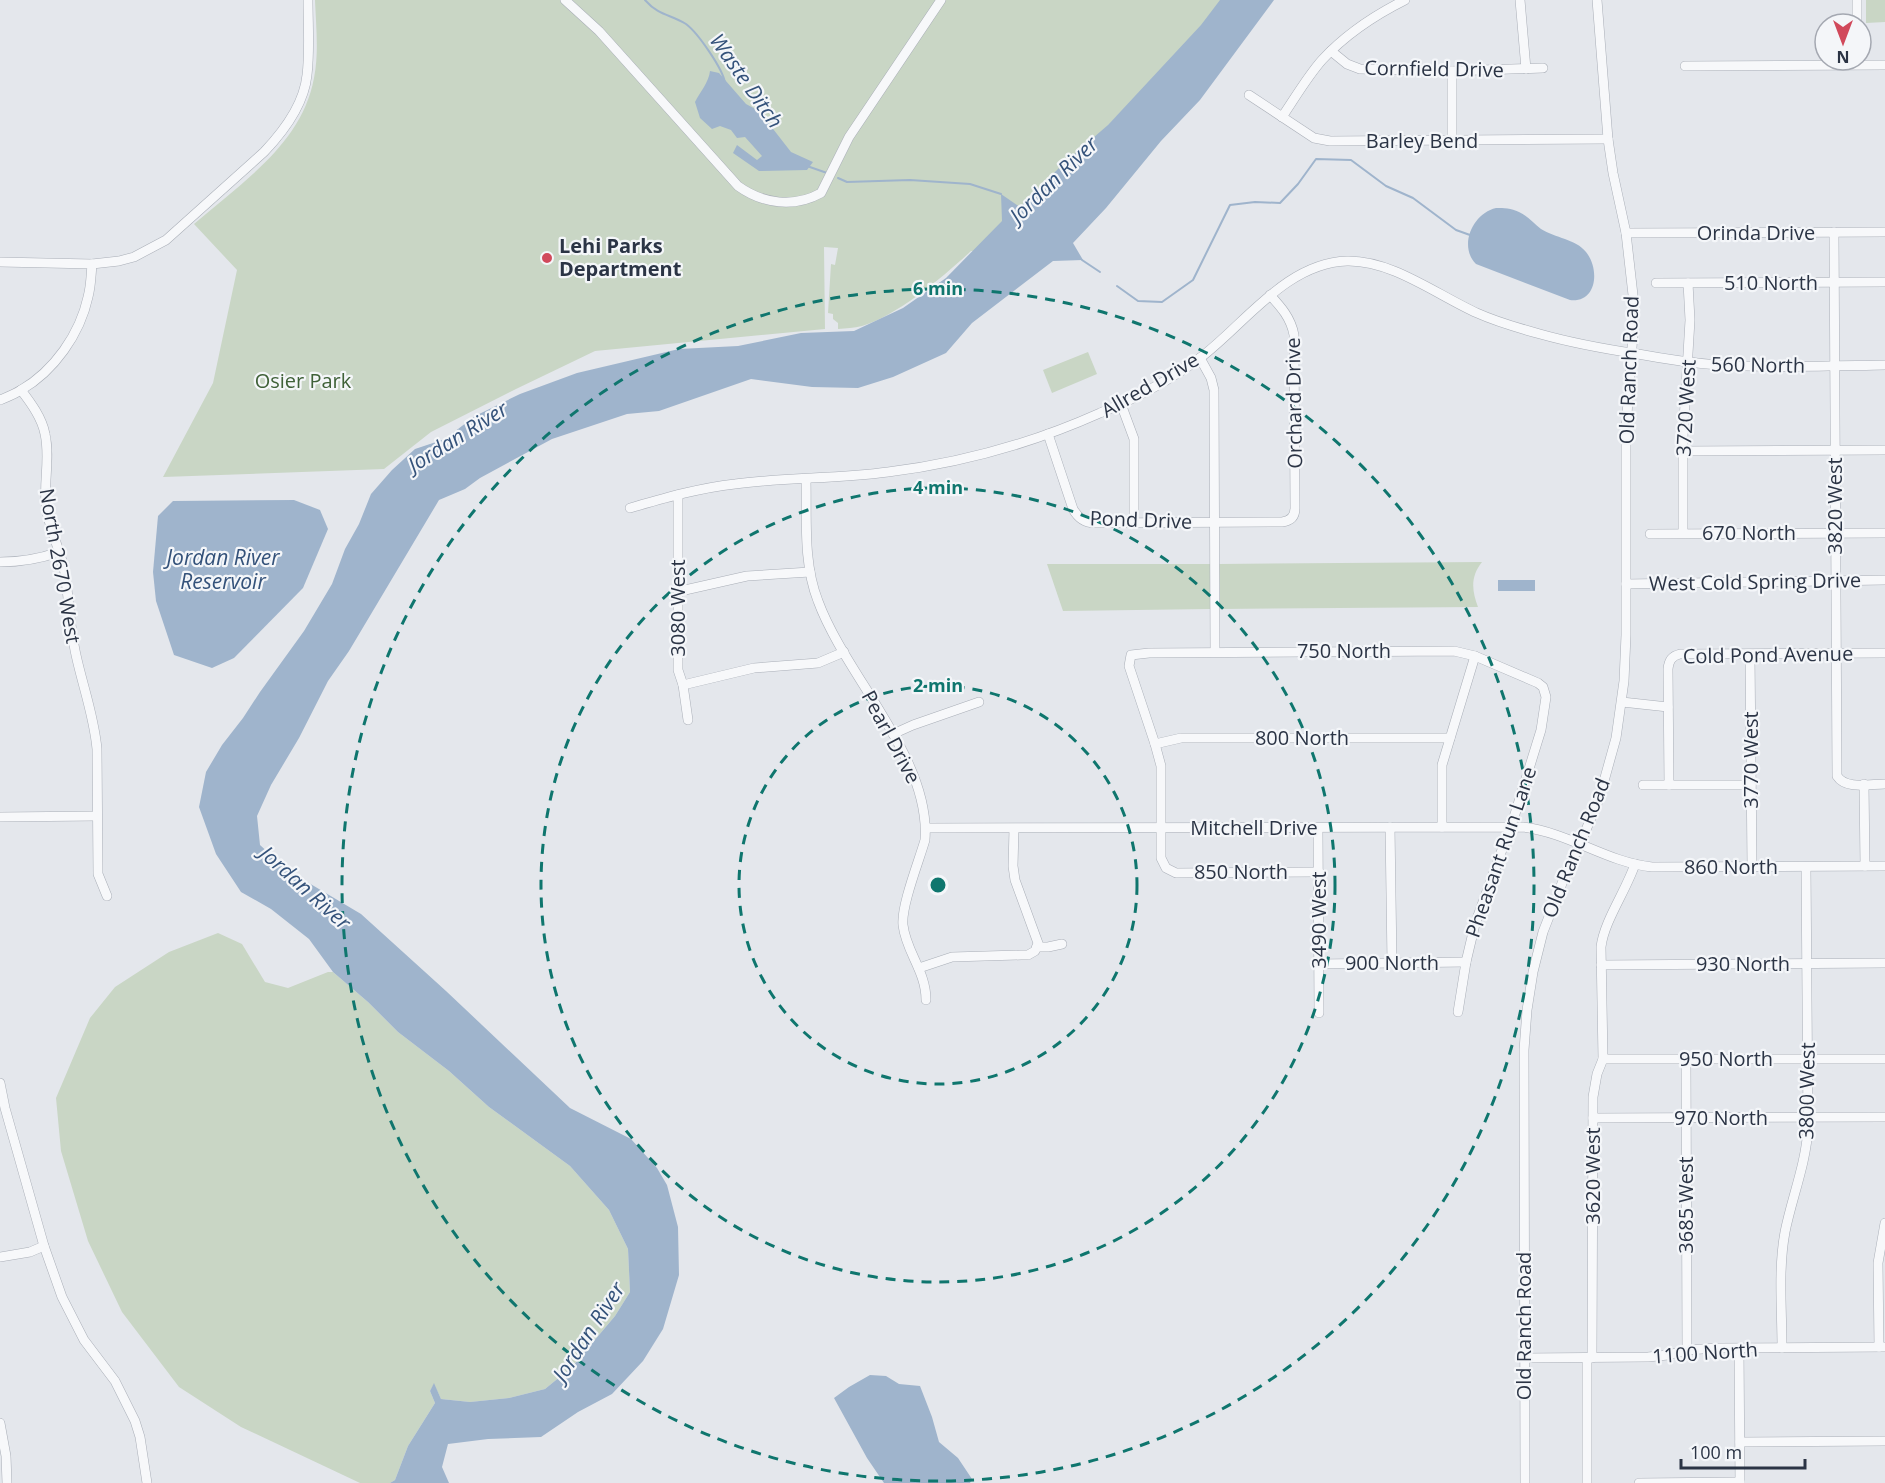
<svg xmlns="http://www.w3.org/2000/svg" width="1885" height="1483" font-family="'Open Sans',sans-serif">
	<rect width="100%" height="100%" fill="#e4e7ec"/>
	<g fill="#c9d6c5">
		<path d="M315 0H1227L988 252 971 251C943 277 898 315 862 326 854 328 846 328 838 329V323L833 319V314L828 313 831 264 835 265 838 248 824 247 825 329 595 351 516 389 431 432 384 469 163 477 213 383 237 270 194 224C241 183 302 144 314 78 319 53 316 26 315 0Z"/>
		<path d="M1866 0H1885V22L1866 23Z"/>
		<path d="M1088 352 1097 374 1052 393 1043 370Z"/>
		<path d="M1482 562C1470 577 1472 591 1478 607L1220 609 1219 564Z"/>
		<path d="M1047 564H1210V609L1063 611Z"/>
		<path d="M218 933 242 944 265 982 288 988 328 972H333L368 1002 398 1032 449 1071 489 1107 570 1166 609 1210 628 1249 630 1292 615 1316 572 1367 545 1389 509 1398 470 1402 441 1399 434 1384 430 1391 435 1403 408 1446 395 1480 390 1483H360L241 1427 179 1387 122 1312 88 1241 61 1151 56 1098 90 1018 115 987 169 952Z"/>
	</g>
	<g fill="#9fb4cc">
		<path d="M1220 0H1274L1200 100 1161 141 1106 208 1073 243 1083 260 1053 261 972 323 946 353 893 377 858 388 812 387 751 379 659 411 627 414 552 439 480 478 465 489 439 500 349 651 328 681 299 738 271 785 257 816 260 845 287 870 361 914 446 991 570 1108 631 1139 657 1168 667 1185 678 1227 679 1275 663 1329 643 1361 612 1394 578 1412 541 1437 488 1439 448 1444 442 1467 449 1483H390L395 1480 408 1446 435 1403 430 1391 434 1383 441 1399 470 1402 509 1398 545 1389 572 1367 615 1316 630 1292 628 1249 609 1210 570 1166 489 1107 449 1071 398 1032 368 1002 333 972 309 939 271 909 241 892 216 854 199 807 206 772 222 745 243 718 260 692 304 631 332 584 345 549 359 524 371 494 392 470 415 449 445 439 475 416 520 394 577 373 679 349 738 346 801 333 854 331 903 308 946 278 1002 221 1001 194 1020 207 1064 163 1108 125 1201 25Z"/>
		<path d="M710 71 719 73 746 104 759 111 791 152 813 162 807 170 759 171 733 153 737 145 757 160 762 156 745 137 737 138 731 130 720 126 712 129 700 118 695 102C700 92 709 82 710 71Z"/>
		<path d="M1496 208C1504 208 1511 208 1519 212 1528 216 1533 223 1541 229 1555 238 1576 239 1586 252 1600 269 1597 303 1570 300L1476 264C1458 246 1473 213 1496 208Z"/>
		<path d="M294 500 320 510 328 529 303 588 234 658 212 668 174 655 156 601 153 572 158 516 173 501Z"/>
		<rect x="1498" y="580" width="37" height="11"/>
		<path d="M870 1375 886 1376 899 1384 920 1386 932 1417 939 1442 958 1458 972 1479 970 1483H884L867 1458 834 1398 849 1387Z"/>
	</g>
	<g fill="none" stroke-linecap="round" stroke-linejoin="round">
		<g stroke="#9fb4cc" stroke-width="2">
			<path d="M645 0C659 16 670 14 686 24 698 33 723 69 725 83"/>
			<path d="M807 166 827 173"/>
			<path d="M838 178 847 182 910 180 970 184 1001 194"/>
			<path d="M1082 260 1100 272"/>
			<path d="M1117 286 1138 301 1162 302 1193 280 1230 205 1255 202 1280 203 1298 184 1316 159 1351 160 1386 186 1413 198 1456 230 1470 235"/>
		</g>
		<defs>
			<g id="minor">
				<path d="M565 0 599 31 738 186C763 204 794 208 821 193L849 137 941 0"/>
				<path d="M1520 0 1526 69"/>
				<path d="M1857 0V24"/>
				<path d="M1331 51 1347 64 1360 69 1452 71 1543 68"/>
				<path d="M1685 66 1885 65"/>
				<path d="M1452 71V141"/>
				<path d="M1249 95 1314 138 1330 141 1608 139"/>
				<path d="M1282 117C1295 98 1307 77 1322 60 1345 35 1375 15 1405 0"/>
				<path d="M1834 232 1837 776C1846 790 1870 784 1885 784"/>
				<path d="M1626 233 1885 232"/>
				<path d="M0 262 92 264 119 261 134 257 166 240 264 152C284 131 304 105 307 75 310 51 308 25 308 0"/>
				<path d="M1656 283 1885 282"/>
				<path d="M1200 358 1211 378 1214 390 1215 652"/>
				<path d="M21 390C31 403 42 418 45 434 51 460 42 486 47 512 51 533 61 552 65 573 69 601 70 628 76 655 83 687 94 716 97 749L98 874 107 896"/>
				<path d="M0 400C7 397 15 394 21 390 54 371 80 334 88 297 91 286 91 275 92 264"/>
				<path d="M1121 404 1134 439V523"/>
				<path d="M1048 434 1073 509C1078 518 1085 523 1095 523L1282 522C1291 521 1295 516 1295 508L1294 335C1291 318 1281 307 1270 295"/>
				<path d="M1683 451 1885 450"/>
				<path d="M806 479C807 520 803 563 818 601 846 677 931 758 925 840 919 861 901 906 903 925 906 952 926 971 926 1000"/>
				<path d="M678 495V670L683 685 688 720"/>
				<path d="M630 508C665 498 699 488 735 484 786 477 837 479 888 472 961 463 1033 443 1100 413 1134 399 1170 380 1200 358 1245 324 1286 263 1347 261 1392 260 1437 295 1477 313 1497 322 1518 328 1540 334 1572 343 1605 349 1638 354 1665 359 1691 363 1718 365 1773 368 1829 366 1885 365"/>
				<path d="M1683 533V437L1690 320 1688 283"/>
				<path d="M1650 534 1885 533"/>
				<path d="M0 562C21 562 39 559 59 552"/>
				<path d="M1626 584 1885 580"/>
				<path d="M678 590H685L747 576 810 572"/>
				<path d="M1750 654 1752 867"/>
				<path d="M683 685 754 668 818 663 844 652"/>
				<path d="M1622 702 1668 707"/>
				<path d="M893 734 913 725 979 702"/>
				<path d="M1155 744 1181 738H1450"/>
				<path d="M1864 784 1865 866"/>
				<path d="M1643 785H1751"/>
				<path d="M1669 785 1668 669C1669 660 1672 656 1680 654L1885 653"/>
				<path d="M0 817 97 816"/>
				<path d="M1390 827 1392 963"/>
				<path d="M1442 827V765L1475 656"/>
				<path d="M926 828 1523 827C1570 833 1606 862 1652 867L1885 866"/>
				<path d="M1318 828 1319 1013"/>
				<path d="M1319 872 1176 873 1166 868 1161 858V766L1155 744 1129 666 1131 655 1149 653 1454 651 1475 656 1538 683 1543 687 1546 697 1541 730 1515 814 1475 924 1466 962 1458 1012"/>
				<path d="M1037 947H1048L1062 944"/>
				<path d="M1319 964 1466 962"/>
				<path d="M1601 965 1885 963"/>
				<path d="M919 968 952 957 1021 955H1028L1035 951 1038 943 1015 880 1013 866 1014 829"/>
				<path d="M1603 1059H1885"/>
				<path d="M1686 1060 1687 1350"/>
				<path d="M0 1083 5 1108 44 1246 62 1297 84 1340 115 1381 135 1421 140 1437 147 1483"/>
				<path d="M1593 1118 1885 1117"/>
				<path d="M0 1257 30 1252 44 1246"/>
				<path d="M1879 1347 1878 1263 1885 1223"/>
				<path d="M1739 1348 1740 1483"/>
				<path d="M1782 1348C1782 1309 1778 1270 1785 1232 1792 1197 1806 1164 1808 1128L1806 867"/>
				<path d="M1524 1358 1648 1357 1668 1355 1687 1350 1718 1348 1885 1347"/>
				<path d="M1587 1358V1483"/>
				<path d="M1592 1358 1593 1097 1597 1074 1603 1059 1601 947C1604 921 1626 891 1635 864"/>
				<path d="M0 1423 6 1456 7 1483"/>
				<path d="M1740 1442 1885 1441"/>
				<path d="M1525 1483 1524 1050 1527 1010 1533 972 1543 932 1568 868 1580 844 1599 799 1616 738 1624 681 1626 635V428L1633 334V295L1626 233 1613 173 1608 139 1597 0"/>
				<path d="M1639 1483 1740 1482"/>
			</g>
		</defs>
		<use href="#minor" stroke="#a9aeb7" stroke-width="10"/>
		<use href="#minor" stroke="#f7f8fa" stroke-width="9"/>
	</g>
	<g fill="none" stroke="#0f766e" stroke-width="3" stroke-dasharray="10 8">
		<circle cx="938" cy="885" r="199"/>
		<circle cx="938" cy="885" r="397"/>
		<circle cx="938" cy="885" r="596"/>
	</g>
	<circle fill="#d1495b" stroke="#f4f6f9" stroke-width="2" cx="547" cy="258" r="6"/>
	<g text-anchor="middle" stroke-width="4.5" stroke-linejoin="round" paint-order="stroke">
		<g font-size="20" fill="#2b3445" stroke="#f4f6f9">
			<text transform="translate(1434 69) rotate(1)" y="7">Cornfield Drive</text>
			<text x="1422" y="148">Barley Bend</text>
			<text x="1756" y="240">Orinda Drive</text>
			<text x="1771" y="290">510 North</text>
			<text transform="translate(1758 365) rotate(1)" y="7">560 North</text>
			<text transform="translate(1629 370) rotate(-88)" y="7">Old Ranch Road</text>
			<text transform="translate(1150 385) rotate(-30)" y="7">Allred Drive</text>
			<text transform="translate(1294 403) rotate(-91)" y="7">Orchard Drive</text>
			<text transform="translate(1686 408) rotate(-87)" y="7">3720 West</text>
			<text transform="translate(1835 506) rotate(-90)" y="7">3820 West</text>
			<text transform="translate(1141 520) rotate(2)" y="7">Pond Drive</text>
			<text x="1749" y="540">670 North</text>
			<text transform="translate(60 566) rotate(80)" y="7">North 2670 West</text>
			<text transform="translate(1755 582) rotate(-1)" y="7">West Cold Spring Drive</text>
			<text transform="translate(678 608) rotate(-90)" y="7">3080 West</text>
			<text x="1344" y="658">750 North</text>
			<text transform="translate(1768 655) rotate(-1)" y="7">Cold Pond Avenue</text>
			<text transform="translate(891 737) rotate(62)" y="7">Pearl Drive</text>
			<text x="1302" y="745">800 North</text>
			<text transform="translate(1751 760) rotate(-90)" y="7">3770 West</text>
			<text x="1254" y="835">Mitchell Drive</text>
			<text transform="translate(1576 848) rotate(-68)" y="7">Old Ranch Road</text>
			<text transform="translate(1501 852) rotate(-71)" y="7">Pheasant Run Lane</text>
			<text x="1731" y="874">860 North</text>
			<text x="1241" y="879">850 North</text>
			<text transform="translate(1319 920) rotate(-90)" y="7">3490 West</text>
			<text x="1392" y="970">900 North</text>
			<text x="1743" y="971">930 North</text>
			<text x="1726" y="1066">950 North</text>
			<text transform="translate(1807 1091) rotate(-89)" y="7">3800 West</text>
			<text x="1721" y="1125">970 North</text>
			<text transform="translate(1593 1176) rotate(-90)" y="7">3620 West</text>
			<text transform="translate(1686 1205) rotate(-90)" y="7">3685 West</text>
			<text transform="translate(1524 1326) rotate(-90)" y="7">Old Ranch Road</text>
			<text transform="translate(1705 1353) rotate(-4)" y="7">1100 North</text>
		</g>
		<g font-size="20" font-weight="bold" fill="#2b3445" stroke="#f4f6f9" text-anchor="start">
			<text x="559" y="253">Lehi Parks<tspan x="559" dy="23">Department</tspan></text>
		</g>
		<g font-size="20" fill="#3f6138" stroke="#f4f6f9">
			<text x="303" y="388">Osier Park</text>
		</g>
		<g font-size="21" font-style="italic" fill="#34527a" stroke="#f4f6f9">
			<text transform="translate(746 81) rotate(55)" y="7">Waste Ditch</text>
			<text transform="translate(1054 180) rotate(-44)" y="7">Jordan River</text>
			<text transform="translate(458 437) rotate(-32)" y="7">Jordan River</text>
			<text x="223" y="565">Jordan River<tspan x="223" dy="24">Reservoir</tspan></text>
			<text transform="translate(305 888) rotate(42)" y="7">Jordan River</text>
			<text transform="translate(589 1332) rotate(-57)" y="7">Jordan River</text>
		</g>
	</g>
	<circle cx="938" cy="885" r="9" fill="#0f766e" stroke="#f4f6f9" stroke-width="3"/>
	<g font-size="18" text-anchor="middle" font-weight="bold" fill="#0f766e" stroke="#f4f6f9" stroke-width="4.5" stroke-linejoin="round" paint-order="stroke">
		<text x="938" y="295">6 min</text>
		<text x="938" y="494">4 min</text>
		<text x="938" y="692">2 min</text>
	</g>
	<g transform="translate(1843 42) rotate(180)"><circle r="28" fill="#f4f6f9" stroke="#a4a8b1" stroke-width="1.5"/>
	<path d="M0-4.5L10 22L0 15L-10 22Z" fill="#d1495b"/>
	<text y="-9" font-size="16" font-weight="bold" text-anchor="middle" fill="#2b3445">N</text>
	</g>
	<path d="M1681 1459v9h124v-9" fill="none" stroke="#2b3445" stroke-width="3"/>
	<text x="1690" y="1459" font-size="18" fill="#2b3445" stroke="#f4f6f9" stroke-width="4.5" paint-order="stroke">100 m</text>
</svg>
